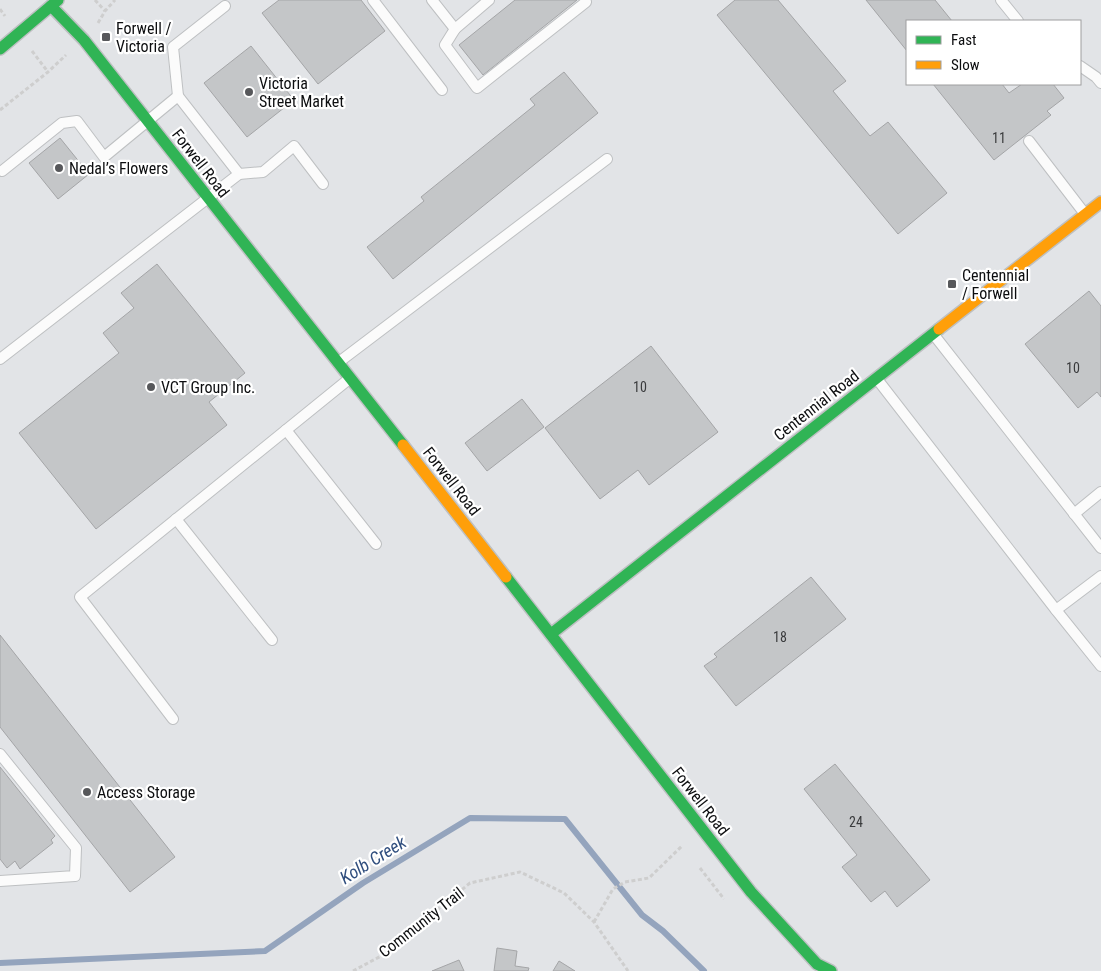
<svg xmlns="http://www.w3.org/2000/svg" width="1101" height="971" font-family="'Roboto Condensed',sans-serif">
	<rect width="100%" height="100%" fill="#e2e4e7"/>
	<g fill="none" stroke-linecap="round" stroke-linejoin="round">
		<path stroke="#94a4bd" stroke-width="6" d="M0 963 265 951 363 883 470 818 565 819 642 915 663 931 704 971"/>
	</g>
	<g fill="#c4c6c8" stroke="#a4a5a7">
		<path d="M279 0H361L385 31 318 84 262 13Z"/>
		<path d="M515 0H577L483 75 459 45Z"/>
		<path d="M735 0H778L846 81 833 91 870 136 888 122 947 193 898 234 717 15Z"/>
		<path d="M866 0H935L952 21H907V51Z"/>
		<path d="M251 46 294 100 247 137 204 83Z"/>
		<path d="M564 72 598 113 393 279 367 247 424 201 421 197 535 105 530 99Z"/>
		<path d="M933 84H1002L1009 93 1022 84H1053L1064 98 1047 111 1051 115 994 160Z"/>
		<path d="M60 138 89 174 58 199 29 163Z"/>
		<path d="M157 264 245 373 209 402 227 425 96 529 19 433 119 353 103 333 134 308 121 293Z"/>
		<path d="M1089 291 1101 306V397L1097 392 1078 408 1025 344Z"/>
		<path d="M651 346 718 432 649 485 638 470 600 499 545 428Z"/>
		<path d="M522 399 544 427 487 471 465 443Z"/>
		<path d="M811 577 846 619 736 706 704 666 717 657 714 654Z"/>
		<path d="M0 635 175 857 130 892 0 727Z"/>
		<path d="M835 764 930 880 897 907 885 891 871 902 842 867 857 855 804 789Z"/>
		<path d="M0 767 55 836 51 840 53 843 20 869 15 861 7 868 0 859Z"/>
		<path d="M497 948 517 951 515 966 529 968 528 971H494Z"/>
		<path d="M459 960 464 971H432Z"/>
		<path d="M559 961 575 971H553Z"/>
	</g>
	<g fill="none" stroke-linecap="round" stroke-linejoin="round">
		<defs>
			<g id="lane">
				<path d="M373 0 442 90"/>
				<path d="M432 0 455 29 489 0"/>
				<path d="M1001 0 1018 21"/>
				<path d="M455 29 445 45 477 88 586 2"/>
				<path d="M1080 66 1096 77 1101 83"/>
				<path d="M178 96 173 47 225 6"/>
				<path d="M1029 141 1085 214"/>
				<path d="M239 174 263 172 294 146 323 184"/>
				<path d="M934 335 1101 548"/>
				<path d="M0 359 239 174 178 96 104 157 77 121 62 123 2 171"/>
				<path d="M339 362 607 159"/>
				<path d="M877 379 1056 610 1101 666"/>
				<path d="M286 430 376 544"/>
				<path d="M1074 514 1101 492"/>
				<path d="M176 519 272 640"/>
				<path d="M1056 610 1101 576"/>
				<path d="M173 719 80 597 349 379"/>
				<path d="M0 754 76 848 75 876 0 881"/>
			</g>
			<g id="fast">
				<path d="M51 6 84 40 403 445"/>
				<path d="M0 49 58 0"/>
				<path d="M506 577 751 892 817 964 831 971"/>
				<path d="M551 634 939 329"/>
			</g>
			<g id="slow">
				<path d="M939 329 1101 202"/>
				<path d="M403 445 506 577"/>
			</g>
		</defs>
		<use href="#lane" stroke="#bec0c2" stroke-width="12"/>
		<use href="#fast" stroke="#bec0c2" stroke-width="14"/>
		<use href="#slow" stroke="#bec0c2" stroke-width="14"/>
		<g stroke="#cecece" stroke-width="3" stroke-dasharray="4 2.5" stroke-linecap="butt">
			<path d="M95 0 105 11"/>
			<path d="M0 9 5 16"/>
			<path d="M98 23 105 11 115 0"/>
			<path d="M32 51 48 72"/>
			<path d="M0 110 48 72 66 55"/>
			<path d="M700 868 724 899"/>
			<path d="M594 922 613 889 625 882 649 878 682 846"/>
			<path d="M353 971 381 956 470 883 520 872 564 893 594 922 628 971"/>
		</g>
		<use href="#lane" stroke="#fbfbfb" stroke-width="10"/>
		<use href="#fast" stroke="#30b455" stroke-width="11"/>
		<use href="#slow" stroke="#ff9f0a" stroke-width="11"/>
	</g>
	<g fill="#57585b" stroke="#fff" stroke-width="2">
		<rect x="101" y="32" width="10" height="10" rx="2.5"/>
		<circle cx="249" cy="92" r="5"/>
		<circle cx="59" cy="168" r="5"/>
		<rect x="947" y="279" width="10" height="10" rx="2.5"/>
		<circle cx="151" cy="387" r="5"/>
		<circle cx="87" cy="792" r="5"/>
	</g>
	<g text-anchor="middle" stroke-width="4.5" stroke-linejoin="round" paint-order="stroke">
		<g font-size="14" fill="#3a3b3d">
			<text x="999" y="143">11</text>
			<text x="1073" y="373">10</text>
			<text x="640" y="392">10</text>
			<text x="780" y="642">18</text>
			<text x="856" y="827">24</text>
		</g>
		<g font-size="16" fill="#0c0d0f" stroke="#fff" text-anchor="start">
			<text x="116" y="34">Forwell /<tspan x="116" dy="18">Victoria</tspan></text>
			<text x="259" y="89">Victoria<tspan x="259" dy="18">Street Market</tspan></text>
			<text x="69" y="174">Nedal’s Flowers</text>
			<text x="962" y="281">Centennial<tspan x="962" dy="18">/ Forwell</tspan></text>
			<text x="161" y="393">VCT Group Inc.</text>
			<text x="97" y="798">Access Storage</text>
		</g>
		<g font-size="16" fill="#0c0d0f" stroke="#fff">
			<text transform="translate(201 163) rotate(52)" y="6">Forwell Road</text>
			<text transform="translate(816 405) rotate(-38)" y="6">Centennial Road</text>
			<text transform="translate(452 481) rotate(52)" y="6">Forwell Road</text>
			<text transform="translate(701 801) rotate(52)" y="6">Forwell Road</text>
			<text transform="translate(421 922) rotate(-38)" y="6">Community Trail</text>
		</g>
		<g font-size="18" font-style="italic" fill="#304e7e" stroke="#fff">
			<text transform="translate(373 860) rotate(-32)" y="6">Kolb Creek</text>
		</g>
	</g>
	<rect x="906" y="20" width="175" height="65" fill="#ffffff" stroke="#9e9e9f"/>
	<rect x="916" y="36" width="25" height="8" fill="#30b455" stroke="#9e9e9f"/>
	<text x="951" y="45" font-size="15" fill="#0c0d0f">Fast</text>
	<rect x="916" y="61" width="25" height="8" fill="#ff9f0a" stroke="#9e9e9f"/>
	<text x="951" y="70" font-size="15" fill="#0c0d0f">Slow</text>
</svg>
